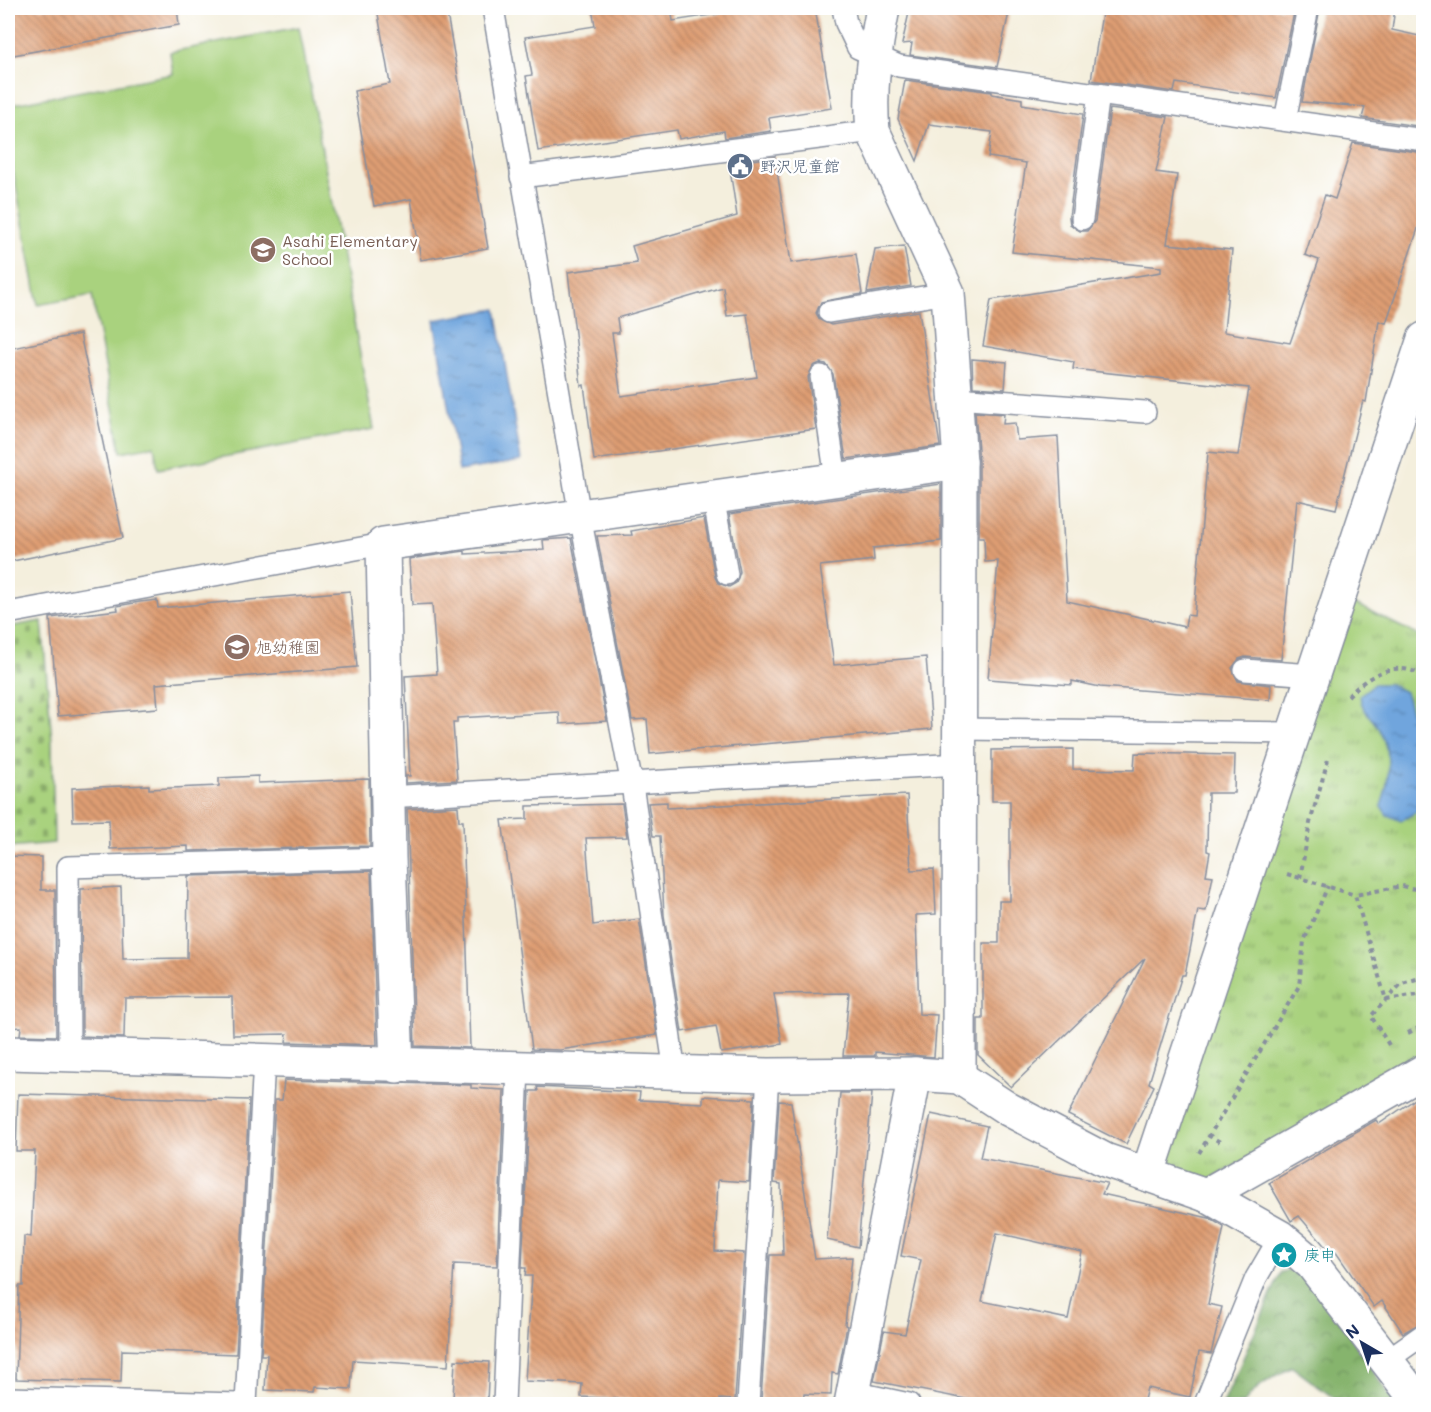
<svg xmlns="http://www.w3.org/2000/svg" width="1431" height="1412" font-family="Mali,'Klee One',sans-serif">
	<defs>
		<pattern id="forest-crowns" width="20" height="18" patternUnits="userSpaceOnUse" patternTransform="scale(1.5)"><rect width="20" height="18" fill="#86b46d"/><path d="M2 6a3 3 0 1 1 6 0M12 15a3 3 0 1 1 6 0" fill="none" stroke="#6d935d"/></pattern>
		<pattern id="cemetery-stones" width="16" height="16" patternUnits="userSpaceOnUse" patternTransform="scale(1.5)"><rect width="16" height="16" fill="#a9d27e"/><path d="M2 7V4a2 2 0 0 1 4 0v3zM10 15v-3a2 2 0 0 1 4 0v3z" fill="#89ab6a"/></pattern>
		<pattern id="park-tufts" width="24" height="20" patternUnits="userSpaceOnUse" patternTransform="scale(1.5)"><rect width="24" height="20" fill="#a9d27e"/><path d="M3 7l-1-3M5 7V3M7 7l1-3M15 17l-1-3M17 17v-4M19 17l1-3" fill="none" stroke="#89ab6a"/></pattern>
		<pattern id="water-ripples" width="26" height="14" patternUnits="userSpaceOnUse" patternTransform="scale(1.5)"><rect width="26" height="14" fill="#6fa5dd"/><path d="M2 4q2-2 4 0t4 0M15 11q2-2 4 0t4 0" fill="none" stroke="#5a87b6"/></pattern>
		<pattern id="building-back-hatch" width="6" height="6" patternUnits="userSpaceOnUse" patternTransform="scale(1.5)"><rect width="6" height="6" fill="#de9d72"/><path d="M-1 5l2 2M0 0l6 6M5-1l2 2" fill="none" stroke="#b38061"/></pattern>
	</defs>
	<rect width="100%" height="100%" fill="#fff"/>
	<filter id="ink" filterUnits="userSpaceOnUse"><feTurbulence type="fractalNoise" baseFrequency=".0167" numOctaves="2"/><feDisplacementMap in="SourceGraphic" scale="12" xChannelSelector="R" yChannelSelector="G"/><feConvolveMatrix kernelMatrix="1 2 1 2 8 2 1 2 1" color-interpolation-filters="sRGB"/></filter>
	<filter id="wash" filterUnits="userSpaceOnUse"><feTurbulence type="fractalNoise" baseFrequency=".008" numOctaves="4" result="noise"/><feDisplacementMap in="SourceGraphic" scale="24" xChannelSelector="R" yChannelSelector="G"/><feGaussianBlur stdDeviation="1.35" result="paint"/><feColorMatrix in="noise" values="0 0 0 0 0 0 0 0 0 0 0 0 0 0 0 0 0 1.4 0 .05"/><feComposite in="paint" operator="in"/></filter>
	<g filter="url(#wash)">
		<rect width="100%" height="100%" fill="#f4efdd"/>
		<path fill="#a9d27e" stroke="#62806e" stroke-width="1.5" d="M299 27 374 429 158 469 154 446 121 452 92 295 38 305 8 142V105L173 74 170 52Z"/>
		<path fill="url(#forest-crowns)" stroke="#507266" stroke-width="1.5" d="M1292 1270C1326 1290 1370 1369 1395 1404H1342L1292 1367C1274 1377 1254 1386 1244 1404H1223L1281 1272Z"/>
		<path fill="url(#cemetery-stones)" stroke="#62806e" stroke-width="1.5" d="M42 621 52 741 54 843 8 847V627Z"/>
		<path fill="url(#park-tufts)" stroke="#62806e" stroke-width="1.5" d="M1346 599 1423 638V1059L1210 1180 1159 1166Z"/>
		<g fill="url(#water-ripples)" stroke="#456a9e" stroke-width="1.5">
			<path d="M496 309 521 461 459 471 434 320Z"/>
			<path d="M1374 684H1390L1405 692 1423 751 1424 802 1416 812 1401 821 1387 815 1381 806C1390 781 1392 756 1380 731 1373 717 1361 712 1360 695Z"/>
		</g>
		<g id="blocks">
			<g fill="url(#building-back-hatch)" fill-rule="evenodd">
				<path d="M8 8H177L179 25 8 56Z"/>
				<path d="M377 8H446L488 248 421 260 411 199 374 206 354 91 390 84Z"/>
				<path d="M592 8H671L673 21 756 8H815L832 108 769 118 771 131 725 138 724 131 679 139 677 130 538 151 526 76 532 75 525 37 595 26Z"/>
				<path d="M910 8H1010L997 67 910 55 912 43 902 44Z"/>
				<path d="M1103 8H1295L1276 98 1176 83 1174 92 1091 80Z"/>
				<path d="M1320 8H1395L1392 30 1424 37V127L1362 118 1365 107 1302 102Z"/>
				<path d="M905 80 992 92V94L1022 99V104L1083 114 1069 217 1070 224 1080 231H1087L1095 221 1110 109 1168 117 1156 172 1177 175 1167 244 1232 250 1224 332 1290 343 1319 260 1305 255 1325 195 1335 199 1353 143 1424 153V211L1386 323 1379 321 1366 402 1363 401 1336 509 1297 500 1281 660 1245 657 1239 659 1232 668 1238 681 1271 685 1270 700 1100 687 1072 681V685L988 679 998 561 985 562 984 537H979V462L975 412 1004 414 1003 424 1015 423 1017 440 1058 437 1067 601 1185 627 1187 615 1194 616 1208 452 1238 455 1249 388 1073 369 1074 362 983 346 991 300 1161 272V267L1012 252 1026 163 988 157 992 132 929 124 917 161 898 119Z"/>
				<path d="M775 157 791 263 856 254 862 294 821 302 816 313 820 320 831 325 919 311 940 446 846 459 833 374 826 364 820 363 813 366 808 377 816 429 594 460 584 385 581 386 568 272 637 263 632 246 737 216 729 163ZM723 287 727 316 747 314 757 377 621 396 612 333H619L617 318Z"/>
				<path d="M904 246 911 286 867 293 875 249Z"/>
				<path d="M80 334 123 538 8 562V349Z"/>
				<path d="M972 359 1007 362 1005 389 973 387Z"/>
				<path d="M941 484V541L873 548 874 560 820 566 834 665 926 657 932 729 650 754 647 719 632 720 597 536 632 535 631 531 704 518 715 577 718 583 729 587 736 583 740 572 729 514Z"/>
				<path d="M571 538 607 721 560 724 559 712 457 718V723H453L457 780 406 783V776H410L405 676 437 674 432 604 412 605 409 559 465 551V554L544 550 543 540Z"/>
				<path d="M350 591 357 667 156 684 158 708 58 716 50 618 118 610 117 606 140 602 157 600 158 608Z"/>
				<path d="M1073 749V769L1134 770 1135 753 1235 755 1234 793H1208L1207 851 1210 852 1206 875 1213 876 1206 911 1198 910 1185 975H1182L1149 1083 1154 1086 1126 1144 1068 1115 1145 958 1011 1087 978 1055V1019H983V943H999V901H1010V801H992V750Z"/>
				<path d="M258 776V783L369 779 370 846 188 851V846L110 849 109 820 73 821 72 788 149 785V789L219 786V778Z"/>
				<path d="M907 795 911 870 934 869 936 914 916 915 919 1014 937 1015 934 1057 875 1052V1056H843L849 993 774 994 782 1044 721 1053 716 1026 682 1032 664 915 660 836H653L648 803 667 802V808Z"/>
				<path d="M622 804 627 837 586 838 593 925 639 919 657 1035 560 1050 532 1049 502 820 527 819V806Z"/>
				<path d="M458 806 459 821H463L470 1048 415 1046 407 809Z"/>
				<path d="M8 856 41 857V890H55L56 1036 20 1035 21 1027 8 1028Z"/>
				<path d="M371 871 377 1045 286 1042 287 1034 233 1035 232 997 125 998 124 1038 82 1036 81 889 121 887 123 959 187 958 188 876Z"/>
				<path d="M284 1080 471 1085V1088L504 1090 497 1266 454 1264 448 1366 353 1360 351 1389 315 1387 314 1392 265 1390 267 1355H261L275 1100H282Z"/>
				<path d="M537 1087 640 1092 639 1100 703 1103V1096L754 1099 749 1182 718 1180 715 1251 744 1253 735 1400 720 1399V1404H717L581 1397 582 1384 525 1381 532 1276H525L526 1268H522L530 1091H538Z"/>
				<path d="M840 1093H872L858 1247 827 1240Z"/>
				<path d="M1424 1093V1321L1403 1333 1382 1301 1374 1307 1333 1248 1329 1251 1299 1216 1291 1221 1269 1183 1376 1120 1379 1124Z"/>
				<path d="M18 1094 249 1100 236 1354 122 1350 121 1382 16 1379 19 1286H23L24 1236 31 1237 35 1151H16Z"/>
				<path d="M779 1101 791 1102 815 1259 852 1257 845 1325 847 1326 838 1374 832 1373 831 1395 804 1394 803 1404 761 1401 770 1255H783L781 1184 774 1183Z"/>
				<path d="M931 1114 987 1126 980 1158 1107 1183 1102 1194 1209 1218 1224 1227 1208 1304 1222 1307 1211 1354 1199 1352 1190 1397 1147 1388 1143 1404H991L874 1381 884 1331 905 1334 921 1260 901 1256ZM997 1233 1082 1252 1068 1319 982 1301Z"/>
				<path d="M455 1360 489 1362 487 1401 453 1399Z"/>
			</g>
		</g>
	</g>
	<g filter="url(#ink)">
		<use href="#blocks" fill-opacity="0" stroke="#888f9e" stroke-width="1.5"/>
		<g fill="none" stroke-linecap="round" stroke-linejoin="round">
			<defs>
				<g id="service">
					<path d="M493 8 580 516 632 785 675 1072"/>
					<path d="M843 8 846 23 858 48 899 66 1424 140"/>
					<path d="M1285 120 1308 8"/>
					<path d="M521 177 873 131"/>
					<path d="M1082 219 1099 94"/>
					<path d="M829 312 948 293"/>
					<path d="M821 376 836 479"/>
					<path d="M956 398 1145 412"/>
					<path d="M713 496 727 574"/>
					<path d="M8 613 383 544"/>
					<path d="M1245 670 1312 675"/>
					<path d="M960 729 1293 733"/>
					<path d="M387 797 960 764"/>
					<path d="M69 1053 68 867 389 858"/>
					<path d="M1387 1360 1424 1334"/>
					<path d="M853 1392 909 1404"/>
					<path d="M8 1398 239 1404"/>
					<path d="M246 1404 264 1059"/>
					<path d="M504 1404 518 1068"/>
					<path d="M748 1404 768 1075"/>
					<path d="M1205 1404 1256 1278 1280 1237"/>
				</g>
				<g id="minor">
					<path d="M883 8C875 49 869 89 873 131L948 293 960 462 959 1077"/>
					<path d="M8 1053 768 1075 915 1074 959 1077 1008 1109 1105 1160 1206 1195 1280 1237 1312 1264 1420 1404"/>
					<path d="M397 1066 389 858 383 544 960 462"/>
					<path d="M1148 1173 1424 339"/>
					<path d="M1206 1195 1424 1071"/>
					<path d="M851 1404 915 1074"/>
				</g>
			</defs>
			<use href="#service" stroke="#888f9e" stroke-width="24"/>
			<use href="#minor" stroke="#888f9e" stroke-width="36"/>
			<g stroke="#888f9e" stroke-width="4" stroke-dasharray="4.5 4.5" stroke-linecap="butt">
				<path d="M1348 696C1368 675 1397 658 1424 677"/>
				<path d="M1287 874 1355 895"/>
				<path d="M1300 878 1310 823 1329 756"/>
				<path d="M1424 891 1402 886 1355 895 1386 1000 1424 994"/>
				<path d="M1408 1033 1424 1025"/>
				<path d="M1389 1045 1371 1016 1402 983 1424 977"/>
				<path d="M1208 1135 1220 1142"/>
				<path d="M1199 1153 1299 986 1304 941 1328 886"/>
			</g>
			<use href="#service" stroke="#fff" stroke-width="21"/>
			<use href="#minor" stroke="#fff" stroke-width="33"/>
		</g>
	</g>
	<defs>
		<symbol id="civic-disc" viewBox="-11 -11 22 22"><circle r="9.5" fill="#5c6f8a" stroke="#fff"/><path d="M-.6-6.5H3V-4.5H.6V-3L4-1V1h2V6H-6V1h2V-1L-.6-3ZM-1.2 2.5V6h2.4V2.5Z" fill="#fff"/></symbol>
		<symbol id="school-disc" viewBox="-11 -11 22 22"><circle r="9.5" fill="#8d6e63" stroke="#fff"/><path d="M0-5L7-2L0 1L-7-2ZM-4 1L0 2.5L4 1V4Q0 6-4 4Z" fill="#fff"/></symbol>
		<symbol id="sight-disc" viewBox="-11 -11 22 22"><circle r="9.5" fill="#0f9aa8" stroke="#fff"/><path d="M0-6L1.8-2.2L6-1.7L2.9 1.2L3.7 5.4L0 3.3L-3.7 5.4L-2.9 1.2L-6-1.7L-1.8-2.2Z" fill="#fff"/></symbol>
	</defs>
	<g fill-rule="evenodd">
		<use href="#civic-disc" x="725" y="151" width="30" height="30"/>
		<use href="#school-disc" x="248" y="235" width="30" height="30"/>
		<use href="#school-disc" x="222" y="632" width="30" height="30"/>
		<use href="#sight-disc" x="1269" y="1240" width="30" height="30"/>
	</g>
	<g text-anchor="middle" stroke-width="5" stroke-linejoin="round" paint-order="stroke">
		<g font-size="16" fill="#4e5e75" stroke="#fff" text-anchor="start">
			<text x="760" y="172">野沢児童館</text>
		</g>
		<g font-size="16" fill="#785e54" stroke="#fff" text-anchor="start">
			<text x="282" y="247">Asahi Elementary<tspan x="282" dy="18">School</tspan></text>
			<text x="256" y="653">旭幼稚園</text>
		</g>
		<g font-size="16" fill="#0d838f" stroke="#fff" text-anchor="start">
			<text x="1304" y="1261">庚申</text>
		</g>
	</g>
	<rect width="1431" height="1412" fill="none" stroke="#fff" stroke-width="30"/>
	<g transform="translate(1362 1343) rotate(321)" stroke="#ffffff" stroke-width="4.5" paint-order="stroke">
	<path d="M0-4.5L10 22L0 15L-10 22Z" fill="#1b2f5e"/>
	<text y="-9" font-size="16" font-weight="bold" text-anchor="middle" fill="#1b2f5e">N</text>
	</g>
</svg>
